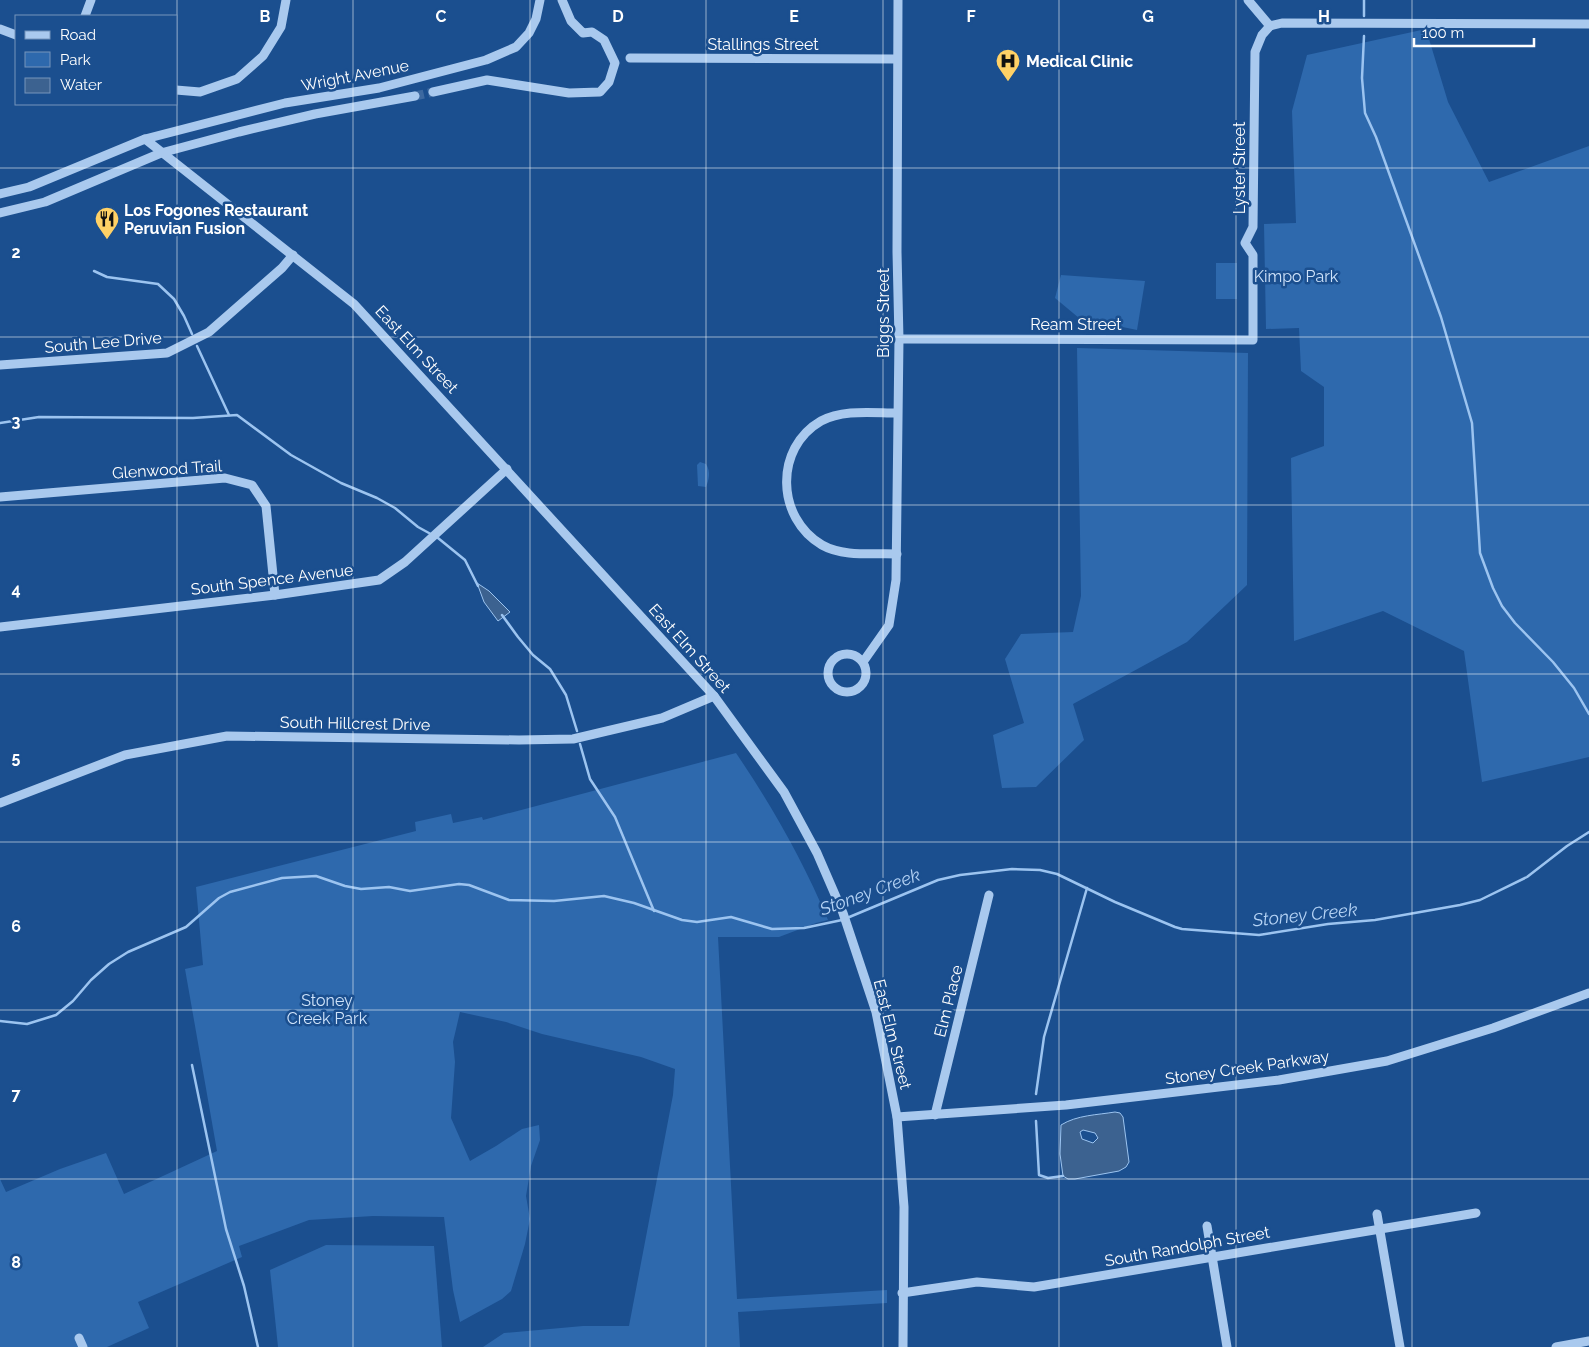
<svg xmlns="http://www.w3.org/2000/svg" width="1589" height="1347" font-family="Raleway,sans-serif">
	<rect width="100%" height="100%" fill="#1b4f8f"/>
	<g fill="#2e69ad">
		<path d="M1426 29 1448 102 1489 182 1589 146V757L1482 782 1464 651 1383 611 1294 641 1291 458 1324 446V387L1301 371 1299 328 1266 329 1264 224 1296 223 1292 111 1307 55Z"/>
		<rect x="1216" y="263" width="21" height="36"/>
		<path d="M1061 275 1145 281 1137 330 1079 318 1055 298Z"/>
		<path d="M1077 348 1248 353 1247 585 1187 642 1073 704 1084 740 1036 787 1002 788 993 735 1024 723 1005 659 1021 634 1073 632 1081 596Z"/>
		<path d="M700 462 706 464C711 472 709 479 706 487L698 486 697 465Z"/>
		<path d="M736 753C772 806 803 861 828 920L816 923 779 937H718L737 1299 887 1290V1303L738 1312 740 1347H483L504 1333 583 1326H629L673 1095 675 1069 641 1057 542 1034 506 1022 460 1012 453 1042 455 1062 451 1118 470 1161 496 1146 522 1129 539 1125 540 1140 531 1166 526 1196 530 1219 525 1244 511 1291 502 1299 460 1322 453 1290 444 1217 373 1216 309 1220 239 1246 242 1257 138 1302 149 1328 107 1347H0V1179L6 1192 60 1169 106 1153 124 1194 217 1151 185 969 203 965 196 887 416 831 415 822 451 814 453 823 482 817 483 820Z"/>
		<path d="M326 1245 434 1246 442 1347H278L270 1270Z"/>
	</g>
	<g fill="#3c6290" stroke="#9cc4f0" fill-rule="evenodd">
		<path d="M477 583 489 591 510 612 498 621 484 602Z"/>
		<path d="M1115 1112 1120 1113 1123 1117 1129 1162 1126 1167 1119 1171 1075 1179H1068L1063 1176 1060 1154 1061 1125C1077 1115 1097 1115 1115 1112ZM1083 1130 1095 1133 1098 1138 1093 1143 1082 1139 1080 1132Z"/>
	</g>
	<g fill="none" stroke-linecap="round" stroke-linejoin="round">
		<g stroke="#9cc4f0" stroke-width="2.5">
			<path d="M1364 16V0"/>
			<path d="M1364 36 1362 78 1365 113 1376 137 1441 317 1472 423 1480 553 1493 588 1502 606 1515 623 1553 662 1574 688 1589 714"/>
			<path d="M94 271 107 277 158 284 174 299 184 316 192 334"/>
			<path d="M197 346 229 415"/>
			<path d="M0 423 39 417 193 418 237 415 291 455 341 483 377 498 395 508 418 527 438 538 465 560 478 586"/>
			<path d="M502 615 518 637 533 655 550 669 566 695 577 731"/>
			<path d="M580 744 590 779 615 817 654 911"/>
			<path d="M847 918 938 880 960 875 1012 869 1040 870 1057 874 1115 902 1175 927 1182 929 1259 935 1328 924 1375 920 1460 905 1480 900 1527 877 1567 846 1589 832"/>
			<path d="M0 1021 27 1024 56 1015 73 1001 91 980 109 964 128 952 186 927 219 898 230 892 282 878 316 876 345 886 361 889 389 887 410 891 459 884 469 885 509 900 554 901 604 896 634 903 682 920 697 922 731 917 772 929 804 928 842 920"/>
			<path d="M192 1065 226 1229 244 1286 258 1347"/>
			<path d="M1036 1094 1044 1037 1087 888"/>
			<path d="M1036 1121 1039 1175 1048 1178 1063 1176"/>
		</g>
		<path stroke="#3d69a0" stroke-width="9" stroke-dasharray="9 4.5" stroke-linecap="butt" d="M415 96 433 92"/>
		<g stroke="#a9c9ee" stroke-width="9">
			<path d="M1248 0 1270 26"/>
			<path d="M85 16 91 0"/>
			<path d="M1270 26 1282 23 1589 24"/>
			<path d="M0 29 16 35"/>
			<path d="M630 58 897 59"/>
			<path d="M176 90 200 92 237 79 263 56 281 27 286 0"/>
			<path d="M433 92 487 80 569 93 600 92 609 82 615 63 604 40 592 32 583 33 571 21 562 0"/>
			<path d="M145 139 354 304 714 696 784 792 817 853 843 913 876 1012 897 1117 904 1207 903 1347"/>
			<path d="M0 194 29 187 145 139 285 103 379 88 486 60 516 47 529 33 536 19 540 0"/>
			<path d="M0 213 45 202 161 153 239 132 315 114 415 96"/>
			<path d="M899 339 1253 340V255L1245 243 1253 227 1255 52 1262 35 1270 26"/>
			<path d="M0 365 167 353 209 332 282 268 293 255"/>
			<path d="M897 413C873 413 843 409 821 421 774 448 776 518 822 545 843 557 873 553 897 554"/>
			<path d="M0 497 225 478 252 485 266 506 275 595"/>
			<path d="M0 627 275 595 379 580 405 562 507 469"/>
			<circle cx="847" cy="673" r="19"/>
			<path d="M863 662 889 625 896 580 899 339 897 252 898 0"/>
			<path d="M0 803 125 755 227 736 519 740 573 739 662 718 714 696"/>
			<path d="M935 1115 989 895"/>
			<path d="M897 1117 1066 1105 1279 1080 1387 1061 1493 1028 1589 993"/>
			<path d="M1377 1214 1400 1347"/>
			<path d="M1207 1226 1227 1347"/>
			<path d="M902 1293 977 1282 1034 1287 1476 1213"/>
			<path d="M79 1338 83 1347"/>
			<path d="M1556 1347 1589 1341"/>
		</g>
	</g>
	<path fill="none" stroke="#fff" stroke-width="1" stroke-opacity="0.55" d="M177 0V1347M353 0V1347M530 0V1347M706 0V1347M883 0V1347M1059 0V1347M1236 0V1347M1412 0V1347M0 168H1589M0 337H1589M0 505H1589M0 674H1589M0 842H1589M0 1010H1589M0 1179H1589"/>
	<defs>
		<symbol id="hospital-pin" viewBox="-11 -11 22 30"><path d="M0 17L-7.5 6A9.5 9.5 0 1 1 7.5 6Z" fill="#ffd166" stroke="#1b4f8f"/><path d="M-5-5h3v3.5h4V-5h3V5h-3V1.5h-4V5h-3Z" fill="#111"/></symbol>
		<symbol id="restaurant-pin" viewBox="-11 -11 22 30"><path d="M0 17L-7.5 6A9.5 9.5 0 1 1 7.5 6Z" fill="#ffd166" stroke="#1b4f8f"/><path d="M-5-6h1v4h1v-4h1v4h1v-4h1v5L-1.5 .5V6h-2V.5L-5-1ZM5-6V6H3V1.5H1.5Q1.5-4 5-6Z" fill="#111"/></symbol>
	</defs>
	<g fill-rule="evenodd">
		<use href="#hospital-pin" x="994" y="47" width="28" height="38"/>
		<use href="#restaurant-pin" x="93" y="205" width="28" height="38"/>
	</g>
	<g text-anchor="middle" stroke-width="5" stroke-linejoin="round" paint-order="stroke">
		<g font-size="16" fill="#fff" stroke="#1b4f8f">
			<text x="763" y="50">Stallings Street</text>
			<text transform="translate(355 75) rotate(-11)" y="6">Wright Avenue</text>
			<text transform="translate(1239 168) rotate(-90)" y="6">Lyster Street</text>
			<text transform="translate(883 313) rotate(-90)" y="6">Biggs Street</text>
			<text x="1076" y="330">Ream Street</text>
			<text transform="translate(103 342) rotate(-5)" y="6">South Lee Drive</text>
			<text transform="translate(417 349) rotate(47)" y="6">East Elm Street</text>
			<text transform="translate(167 469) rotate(-4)" y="6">Glenwood Trail</text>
			<text transform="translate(272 579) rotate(-7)" y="6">South Spence Avenue</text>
			<text transform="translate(690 648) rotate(48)" y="6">East Elm Street</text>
			<text transform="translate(355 723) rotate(1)" y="6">South Hillcrest Drive</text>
			<text transform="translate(948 1001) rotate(-76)" y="6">Elm Place</text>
			<text transform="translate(893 1034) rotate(76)" y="6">East Elm Street</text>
			<text transform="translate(1247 1067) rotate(-8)" y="6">Stoney Creek Parkway</text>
			<text transform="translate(1187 1246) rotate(-10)" y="6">South Randolph Street</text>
		</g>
		<g font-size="16" font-weight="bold" fill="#fff" stroke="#1b4f8f" text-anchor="start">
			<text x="1026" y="67">Medical Clinic</text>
			<text x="124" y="216">Los Fogones Restaurant<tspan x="124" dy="18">Peruvian Fusion</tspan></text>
		</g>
		<g font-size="16" fill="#cfe3fa" stroke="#1b4f8f">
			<text x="1296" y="282">Kimpo Park</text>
			<text x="327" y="1006">Stoney<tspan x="327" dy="18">Creek Park</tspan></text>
		</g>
		<g font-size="18" font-style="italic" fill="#b5d3f5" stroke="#1b4f8f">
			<text transform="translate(870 892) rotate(-20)" y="6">Stoney Creek</text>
			<text transform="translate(1305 915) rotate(-6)" y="6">Stoney Creek</text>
		</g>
	</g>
	<g font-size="16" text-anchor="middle" font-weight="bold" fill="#fff" stroke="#1b4f8f" stroke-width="5" stroke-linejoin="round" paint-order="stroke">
		<text x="265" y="22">B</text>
		<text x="441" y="22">C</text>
		<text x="618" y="22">D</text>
		<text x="794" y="22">E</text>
		<text x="971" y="22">F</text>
		<text x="1148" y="22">G</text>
		<text x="1324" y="22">H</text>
		<text x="16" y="258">2</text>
		<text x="16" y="427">3</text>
		<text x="16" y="595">4</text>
		<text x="16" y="763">5</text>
		<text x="16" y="932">6</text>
		<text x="16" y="1100">7</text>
		<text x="16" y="1268">8</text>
	</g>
	<rect x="15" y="15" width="162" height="90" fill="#1b4f8f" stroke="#7695bc"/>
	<rect x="25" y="31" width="25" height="8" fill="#a9c9ee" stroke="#7695bc"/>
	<text x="60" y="40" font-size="15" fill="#ffffff">Road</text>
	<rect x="25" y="52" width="25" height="15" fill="#2e69ad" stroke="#7695bc"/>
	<text x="60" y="65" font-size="15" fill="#ffffff">Park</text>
	<rect x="25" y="78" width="25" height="15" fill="#3c6290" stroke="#7695bc"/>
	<text x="60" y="90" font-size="15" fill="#ffffff">Water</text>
	<path d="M1414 38v8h120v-8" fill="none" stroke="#ffffff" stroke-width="2.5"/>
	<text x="1422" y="38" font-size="15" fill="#ffffff" stroke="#1b4f8f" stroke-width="4" paint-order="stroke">100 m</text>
</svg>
